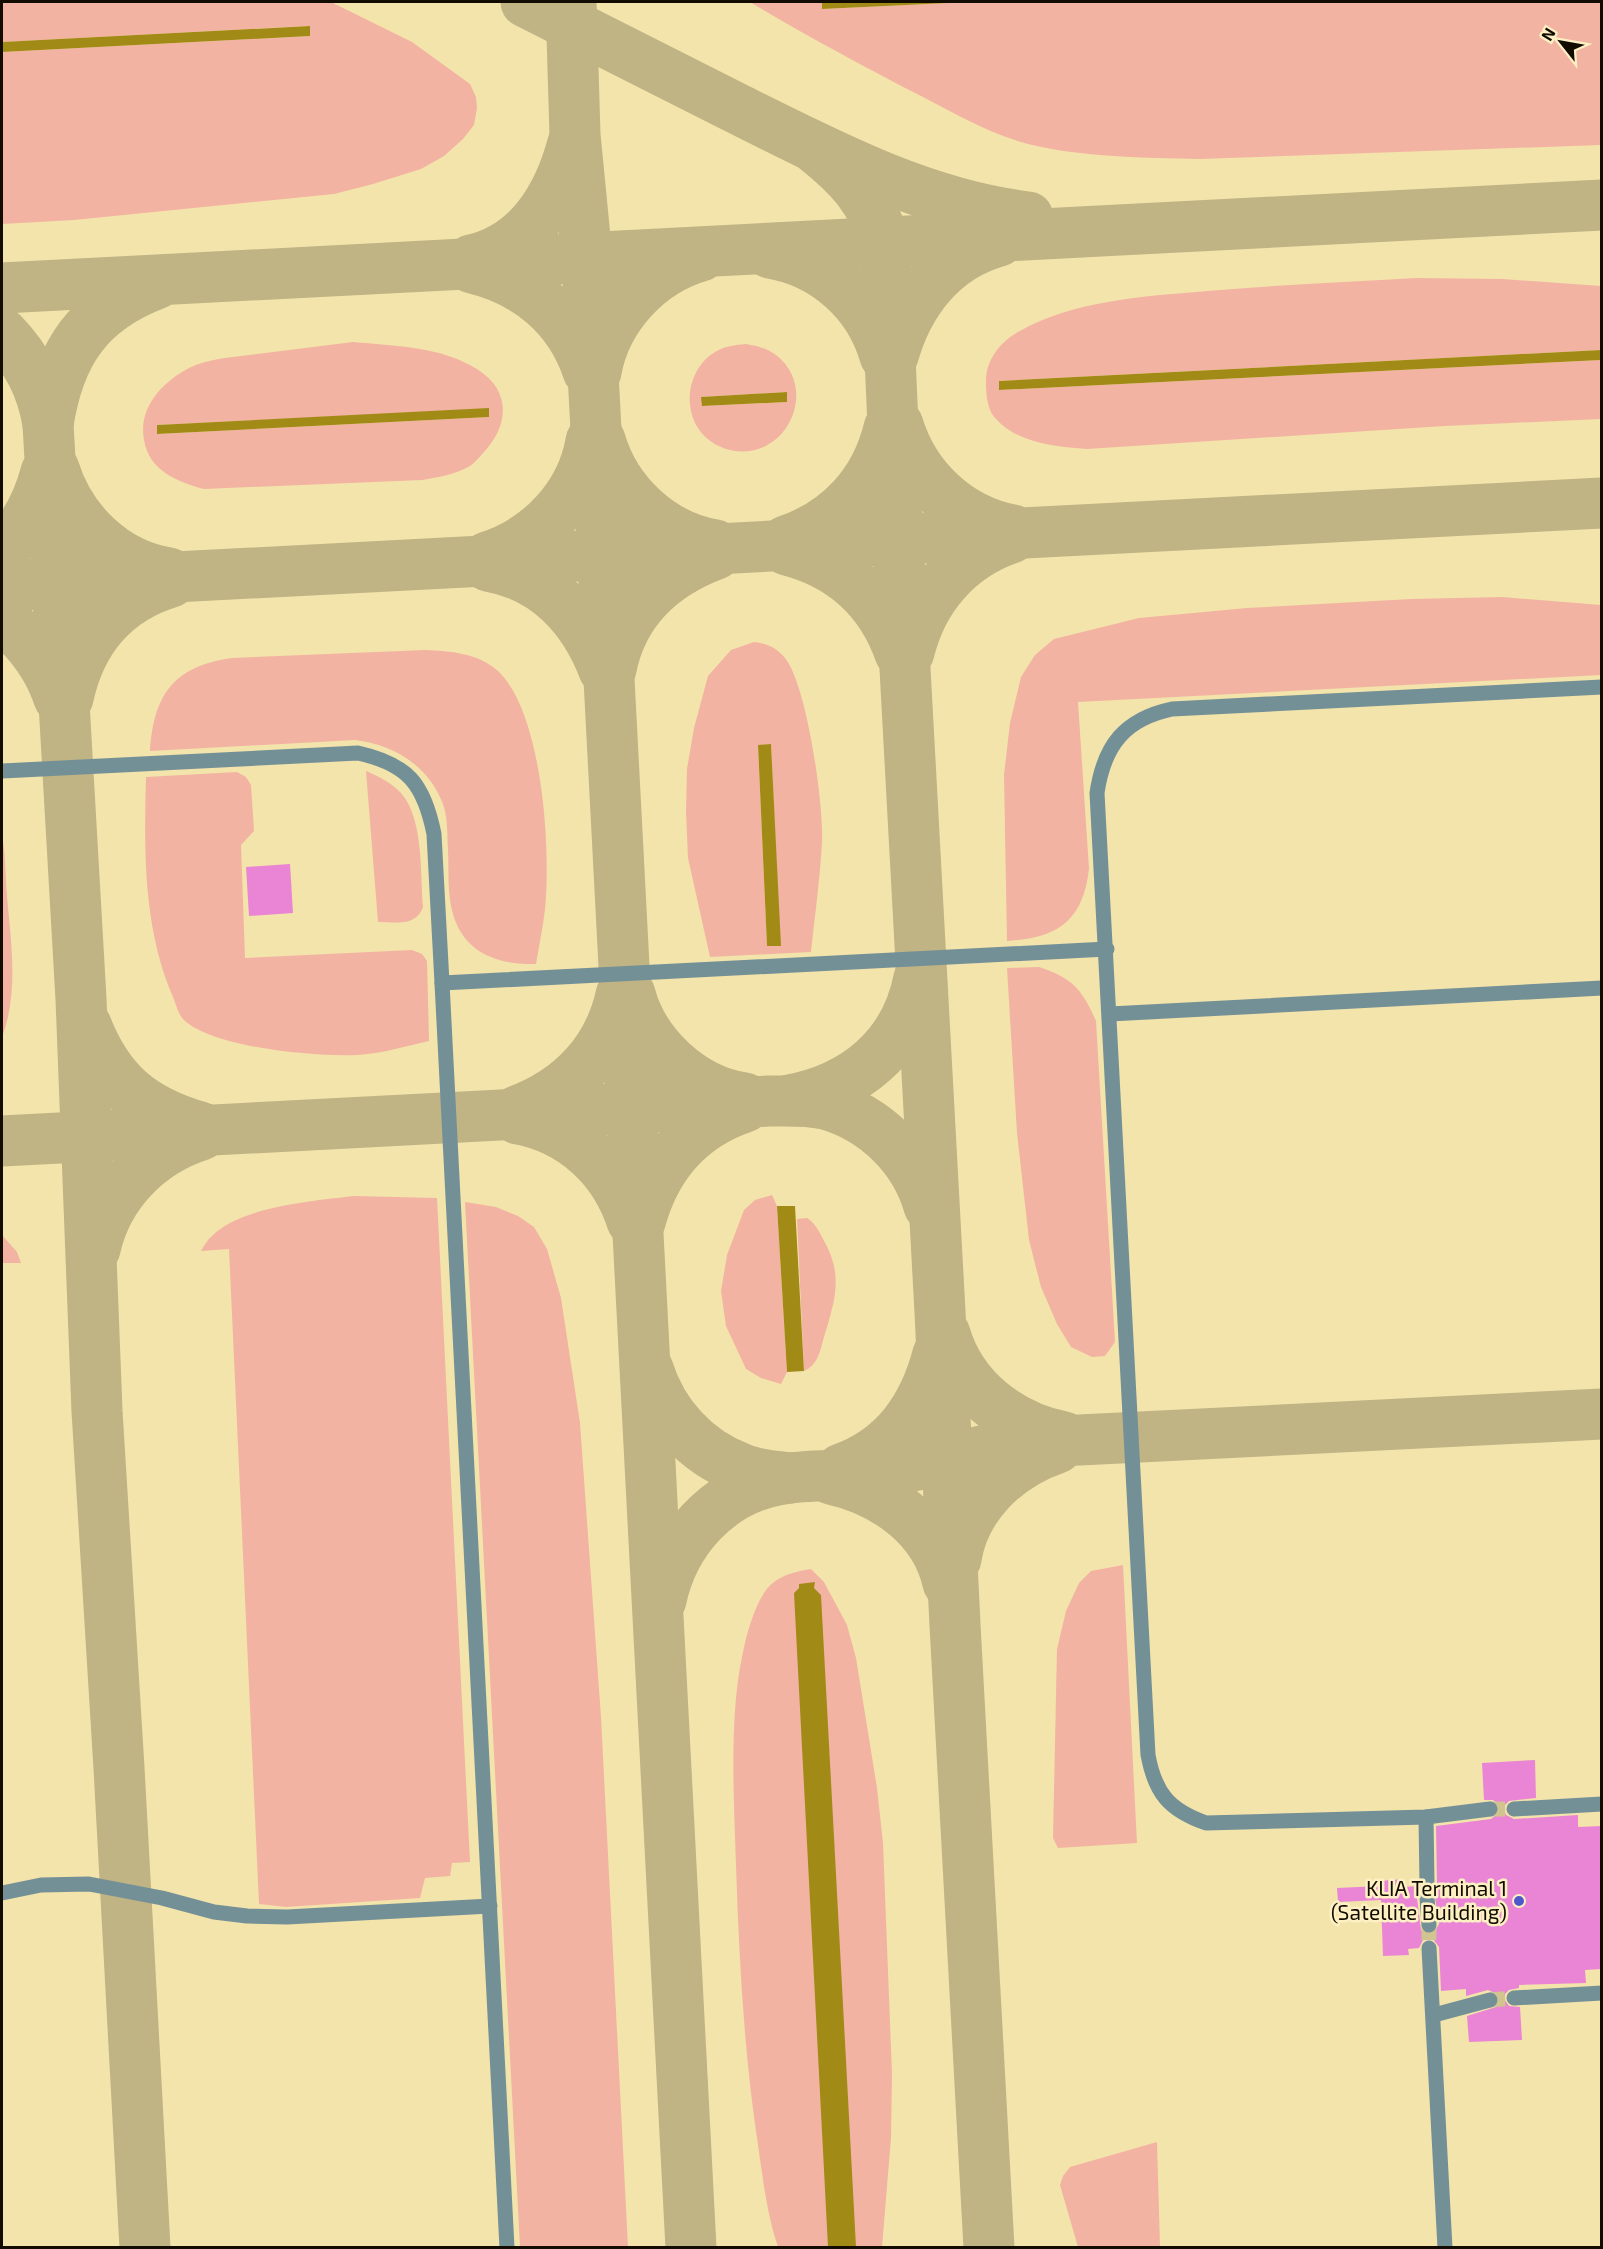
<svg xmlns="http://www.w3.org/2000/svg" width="1603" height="2249" font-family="'Exo 2',sans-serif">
	<rect width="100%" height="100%" fill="#f3e4ab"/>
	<g fill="#f3b3a2" fill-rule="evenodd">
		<path d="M2 2H331L412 42 470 84 476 97 477 108 474 125 463 139 444 156 421 169 373 184 334 194 74 220 2 224V52L310 36 309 26 2 42Z"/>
		<path d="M750 2H822V9L970 2H1601V145L1200 159C1147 158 1080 157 1028 144 990 134 956 114 921 96 863 66 805 35 750 2Z"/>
		<path d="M1417 278 1502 279 1601 286V350L999 381V390L1601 360V419L1445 426 1087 449C1055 447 1013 443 992 414 987 405 986 393 986 383 985 361 1000 342 1018 332 1074 300 1146 296 1208 291 1278 285 1348 282 1417 278Z"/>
		<path d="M353 342C394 346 440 346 477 369 512 391 509 426 483 453 479 458 474 463 470 466 455 475 438 477 422 480L204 489C178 482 149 471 144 440 138 408 162 382 189 368 208 358 235 357 257 354 289 350 321 346 353 342ZM488 409 489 417 158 434 157 425Z"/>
		<path d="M746 344C757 346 767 348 776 355 819 388 788 458 735 451 721 449 706 441 698 428 682 403 690 367 715 352 725 346 735 345 746 344ZM786 392 787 402 702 406V397Z"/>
		<path d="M1502 597 1601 605V675L1078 702 1089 869C1083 921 1058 938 1007 941L1004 775 1010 723 1021 677 1035 655 1054 639 1139 618 1247 608 1411 599Z"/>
		<path d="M754 642C766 643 777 648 785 658 807 685 824 806 822 842 820 878 815 915 811 952L710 957 688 858 686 811 687 769 694 728 708 676 731 650ZM771 745 780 946H767L758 746Z"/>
		<path d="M425 650C450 651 478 653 498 671 543 713 551 851 545 909 543 927 539 946 536 964 498 965 464 953 453 914 447 894 449 870 448 850 447 835 448 818 443 804 428 765 394 745 355 740L150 751C154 694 174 666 232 658Z"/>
		<path d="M366 771C378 776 392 783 401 793 424 819 420 874 423 907 416 927 395 922 378 922Z"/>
		<path d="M237 772 246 777 251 785 254 831 241 845 245 958 412 950 422 954 427 961 429 1041C406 1046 381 1054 357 1055 316 1057 216 1048 185 1021 179 1016 176 1005 173 997 143 928 144 850 146 777Z"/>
		<path d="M2 836C6 855 5 876 7 896 11 943 19 992 2 1037Z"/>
		<path d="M1039 967C1072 978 1082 989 1096 1021L1115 1342 1105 1356 1092 1357 1071 1347 1057 1324 1041 1287 1029 1240 1017 1133 1007 968Z"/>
		<path d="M772 1195 777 1206 787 1372 781 1384 761 1378 746 1369 726 1326 721 1291 727 1255 744 1210 755 1200Z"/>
		<path d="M354 1196 437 1198 470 1862 452 1863 450 1876 425 1878 420 1898 286 1907 259 1904 229 1249 201 1251C204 1246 207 1240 212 1236 243 1206 313 1201 354 1196Z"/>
		<path d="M465 1202 496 1207 518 1216 534 1227 547 1249 561 1298 580 1423 601 1717 628 2247H520Z"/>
		<path d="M807 1218C815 1223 819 1231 823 1239 844 1275 835 1300 824 1337 820 1351 818 1365 804 1371L797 1219Z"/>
		<path d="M2 1235 17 1252 21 1263H2Z"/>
		<path d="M1123 1565 1137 1843 1058 1848 1053 1838 1057 1649 1066 1611 1079 1583 1091 1571Z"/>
		<path d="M811 1569 824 1582 847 1625 856 1658 877 1788 883 1843 892 2074 891 2138 882 2247H778C767 2214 763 2180 758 2145 744 2053 739 1958 736 1865 734 1801 729 1719 742 1657 746 1636 753 1610 764 1593 775 1576 793 1572 811 1569Z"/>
		<path d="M1157 2142 1160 2247H1078L1060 2185 1063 2176 1070 2167Z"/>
	</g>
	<g fill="#a28a16">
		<path d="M822 2H970L822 9Z"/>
		<path d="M310 26V36L2 52V42Z"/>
		<path d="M1601 350V360L999 390V381Z"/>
		<path d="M787 392V402L702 406 701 397Z"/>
		<path d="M489 408V417L157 434V425Z"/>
		<path d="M771 744 781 946H767L758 745Z"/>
		<path d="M777 1206H795L804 1371 787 1372Z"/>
		<path d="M815 1582 814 1588 821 1595 856 2247H828L794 1593 799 1588V1584Z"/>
	</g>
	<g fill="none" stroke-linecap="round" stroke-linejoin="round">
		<g stroke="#c0b384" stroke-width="51">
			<path d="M526 2C596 37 665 72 734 107 828 154 923 204 1028 217"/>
			<path d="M571 2 575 135 587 258 691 2248"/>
			<path d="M815 148C850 176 871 198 885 243L898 540 940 1312 955 1625 989 2248"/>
			<path d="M770 253C825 262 870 302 885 356"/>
			<path d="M471 260C529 248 559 196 573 143"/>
			<path d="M472 268C527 281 570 316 588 371"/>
			<path d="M2 288 1602 205"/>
			<path d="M2 333C28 360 42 388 48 424L81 999 97 1411 119 1768 145 2248"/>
			<path d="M893 356C908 302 943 256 999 241"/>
			<path d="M596 372C605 318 648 271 701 256"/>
			<path d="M48 424C59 353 88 310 156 284"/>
			<path d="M898 425C914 478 958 520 1013 530"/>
			<path d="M600 440C615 493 661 536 715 545"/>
			<path d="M54 469C70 521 114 565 169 573"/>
			<path d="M786 541C839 523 876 483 889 428"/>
			<path d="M787 550C842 564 881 599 900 653"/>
			<path d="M2 551C25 528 38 503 46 472"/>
			<path d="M487 557C539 541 582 496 591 441"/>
			<path d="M488 566C546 576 584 617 604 670"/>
			<path d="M2 586 1602 503"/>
			<path d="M2 618C29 640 48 665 59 698"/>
			<path d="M909 652C922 598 958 556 1011 538"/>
			<path d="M611 669C622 611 662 574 716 554"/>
			<path d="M68 698C80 641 114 599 171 582"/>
			<path d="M630 994C643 1045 692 1091 745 1098"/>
			<path d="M86 1025C108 1082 141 1110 200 1127"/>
			<path d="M789 1100C855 1088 906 1047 919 978"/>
			<path d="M517 1111C571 1091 609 1051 621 995"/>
			<path d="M518 1119C573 1129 615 1168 632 1221"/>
			<path d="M2 1141 769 1101C787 1101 807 1100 825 1104 875 1118 915 1157 929 1206"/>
			<path d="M640 1222C655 1166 690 1125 745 1107"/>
			<path d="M95 1249C107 1194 148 1152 201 1135"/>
			<path d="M945 1334C961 1389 1009 1426 1064 1437"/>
			<path d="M648 1369C662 1414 696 1452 740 1468 756 1475 773 1476 790 1478"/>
			<path d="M841 1469C895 1450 924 1408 938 1354"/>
			<path d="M831 1479C885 1491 936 1527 948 1583"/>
			<path d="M956 1559C964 1505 1007 1465 1057 1448"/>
			<path d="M661 1600C673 1542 717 1491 778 1480 812 1473 848 1478 882 1472 935 1463 986 1447 1039 1442L1602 1414"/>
		</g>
	</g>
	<g fill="#e985d4">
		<path d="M290 864 293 913 249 916 246 867Z"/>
		<path d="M1535 1760 1536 1798 1509 1801 1505 1805 1504 1810 1506 1815 1514 1819 1578 1815V1827L1602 1826V1969L1585 1970 1586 1983 1519 1985V1988L1509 1990 1505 1994 1504 1999 1509 2006 1520 2007 1522 2040 1469 2042 1467 2016 1496 2007 1499 2002 1497 1994 1488 1990 1466 1996V1989L1441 1991 1439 1947 1433 1939 1423 1940 1419 1948 1408 1949 1409 1955 1383 1956 1381 1900 1338 1902 1337 1888 1380 1886V1881L1404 1879 1405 1887 1417 1886 1420 1891 1417 1898 1421 1930 1425 1934 1434 1933 1439 1924 1434 1891 1437 1885 1436 1826 1491 1819 1499 1813 1500 1808 1497 1803 1493 1800H1484L1482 1763Z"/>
	</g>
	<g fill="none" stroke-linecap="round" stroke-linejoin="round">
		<g stroke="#d1c491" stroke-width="15" stroke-dasharray="15 8" stroke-linecap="butt">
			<path d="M1490 1809H1514"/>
			<path d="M1429 1925V1948"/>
			<path d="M1490 2000 1514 1998"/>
		</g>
		<g stroke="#749097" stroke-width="15">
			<path d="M2 771 358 753C408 764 424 784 434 834L442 983 507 2248"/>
			<path d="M442 983 1107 949"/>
			<path d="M1110 1014 1602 988"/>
			<path d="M1490 1809 1426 1817 1206 1823C1169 1810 1155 1793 1148 1755L1097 793C1104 745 1125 719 1172 709L1602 687"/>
			<path d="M1514 1809 1602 1804"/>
			<path d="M1426 1817 1427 1885"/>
			<path d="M2 1893 41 1885 89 1884 162 1898 214 1912 247 1916 287 1917 490 1906"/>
			<path d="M1427 1897 1429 1925"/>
			<path d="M1429 1948 1445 2248"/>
			<path d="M1514 1998 1602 1993"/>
			<path d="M1434 2015 1490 2000"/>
		</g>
	</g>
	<circle fill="#5057cd" stroke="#fdf1c4" stroke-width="2" cx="1519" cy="1901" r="6"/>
	<g text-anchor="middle" stroke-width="5" stroke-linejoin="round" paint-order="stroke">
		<g font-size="21" fill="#120c00" stroke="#fdf1c4" text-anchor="end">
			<text x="1507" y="1896">KLIA Terminal 1<tspan x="1507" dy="24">(Satellite Building)</tspan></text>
		</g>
	</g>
	<rect width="1603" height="2249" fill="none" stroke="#120c00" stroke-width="6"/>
	<g transform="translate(1561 42) rotate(301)" stroke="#fdf1c4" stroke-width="4.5" paint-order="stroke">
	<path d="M0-4.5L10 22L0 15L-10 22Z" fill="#120c00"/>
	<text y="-9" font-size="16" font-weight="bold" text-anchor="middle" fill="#120c00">N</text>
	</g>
</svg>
